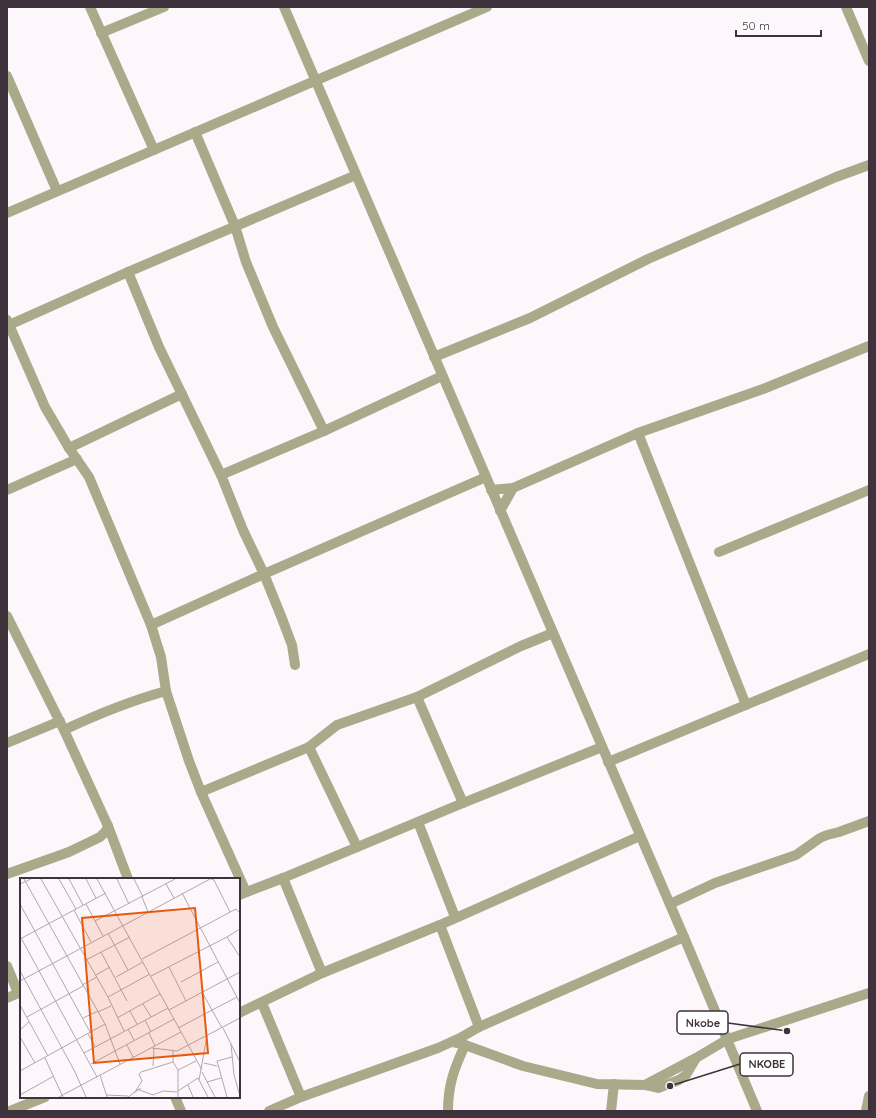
<svg xmlns="http://www.w3.org/2000/svg" width="876" height="1118" font-family="Quicksand,sans-serif">
	<rect width="100%" height="100%" fill="#fdf7fc"/>
	<g fill="none" stroke-linecap="round" stroke-linejoin="round">
		<g stroke="#aaa98a" stroke-width="10">
			<path d="M90 7 154 150"/>
			<path d="M284 7 684 937 757 1111"/>
			<path d="M846 7 869 61"/>
			<path d="M101 33 164 7"/>
			<path d="M7 76 57 191"/>
			<path d="M195 132 235 226 246 262 273 327 324 431"/>
			<path d="M7 213 487 7"/>
			<path d="M128 272 159 347 221 475 243 530 264 574 281 616 292 645 295 665"/>
			<path d="M7 320 45 407 69 448 89 477 151 625 264 574 486 477"/>
			<path d="M9 325 128 272 356 175"/>
			<path d="M434 357 530 318 648 259 836 177 869 165"/>
			<path d="M638 433 746 705"/>
			<path d="M69 448 182 394"/>
			<path d="M221 475 324 431 442 376"/>
			<path d="M7 490 77 459"/>
			<path d="M491 490 513 488 638 433 763 389 869 346"/>
			<path d="M500 511 513 488"/>
			<path d="M719 552 869 490"/>
			<path d="M7 616 64 730 108 826 128 879"/>
			<path d="M151 625 161 657 166 691 189 761 201 792 246 892"/>
			<path d="M417 697 463 803"/>
			<path d="M64 730C98 714 130 701 166 691"/>
			<path d="M7 743 60 721"/>
			<path d="M309 747 357 847"/>
			<path d="M608 762 869 654"/>
			<path d="M201 792 309 747 337 725 417 697 521 646 553 633"/>
			<path d="M418 822 455 917"/>
			<path d="M7 874 69 852 100 837 106 831 108 826"/>
			<path d="M283 878 322 973"/>
			<path d="M239 895 283 878 463 803 602 747"/>
			<path d="M670 904 715 883 796 855 820 838 827 835 839 832 869 821"/>
			<path d="M440 925 479 1027"/>
			<path d="M7 966 18 993"/>
			<path d="M7 998 21 992"/>
			<path d="M262 1003 301 1097"/>
			<path d="M239 1013 322 973 440 925 640 836"/>
			<path d="M452 1042 465 1045 523 1066 597 1084 645 1085 658 1088 679 1080 686 1075 696 1058"/>
			<path d="M645 1085 696 1058 728 1039 869 993"/>
			<path d="M175 1097 181 1111"/>
			<path d="M10 1111 45 1097"/>
			<path d="M269 1111 301 1097 438 1048 460 1038 479 1027 684 937"/>
			<path d="M448 1111C448 1085 454 1069 465 1045"/>
			<path d="M611 1111 614 1084"/>
			<path d="M866 1111 869 1096"/>
		</g>
	</g>
	<g transform="translate(20 878)">
		<rect width="220" height="220" fill="#fdf7fc"/>
		<path fill="none" stroke="#b1a8af" stroke-width="1" d="M4 1 85 146 100 186M21 1 88 119 130 96M39 1 56 31M49 1 63 27M66 1 76 20M77 1 182 192M97 1 109 26M114 1 123 19M191 1 194 2 210 34M0 6 11 1M146 6 154 20M162 15 220 125M122 19 128 34M0 26 70 154M66 26 83 58M54 32 71 64M75 43 155 1M88 55 108 92M0 58 77 199M207 59 220 51M0 61 86 15M81 74 107 123M122 81 216 31 220 35M66 82 110 59M149 89 166 123M0 93 55 194 66 219M76 97 90 89M131 98 207 59 220 79M96 99 123 84M0 103 190 1M161 104 198 84M62 107 77 99M182 114 202 150M88 119 104 153M123 126 131 139M0 127 28 178M149 132 220 94M110 133 117 146M78 134 91 128M7 139 63 108M63 140 78 133M97 140 140 116M125 142 131 154M158 150 217 119M203 150 220 184M108 151 114 162M0 152 9 144M129 155 135 168M68 156 75 168M0 159 15 185M211 166 214 197 220 218M107 167 113 179M132 170 157 173 220 140M153 173V184L158 192V219M64 175 148 130M25 180 43 219M184 185 197 188M71 186 154 141M133 188 134 170M158 192 176 183M0 193 85 146M182 194 195 219M80 197 87 219M179 202 187 158M187 204 201 200M168 207 173 219M117 211 133 217 143 213 157 214M158 213 178 200 188 219M115 214 122 203 119 196 121 194 153 184M0 217 34 198M86 217 108 218M39 219 161 154M108 219 121 210M207 219 197 183 212 179"/>
		<path fill="#e8590c" fill-opacity="0.15" stroke="#e8590c" stroke-width="2" d="M175 30 188 175 74 185 62 40Z"/>
		<rect width="220" height="220" fill="none" stroke="#3e323c" stroke-width="2"/>
	</g>
	<path fill="none" stroke="#3e323c" stroke-width="1.5" d="M787 1031L728 1023M670 1086L740 1064"/>
	<g fill="#3e323c" stroke="#fff" stroke-width="1.5">
		<circle cx="787" cy="1031" r="4"/>
		<circle cx="670" cy="1086" r="4"/>
	</g>
	<g fill="#fff" stroke="#3e323c" stroke-width="1.5">
		<rect x="677" y="1011" width="51" height="23" rx="4"/>
		<rect x="740" y="1053" width="53" height="23" rx="4"/>
	</g>
	<g font-size="11" text-anchor="middle" font-weight="bold" fill="#3e323c">
		<text x="703" y="1027">Nkobe</text>
		<text x="767" y="1068">NKOBE</text>
	</g>
	<rect width="876" height="1118" fill="none" stroke="#3e323c" stroke-width="16"/>
	<path d="M736 30v6h85v-6" fill="none" stroke="#3e323c" stroke-width="2"/>
	<text x="742" y="30" font-size="12" fill="#3e323c" stroke="#ffffff" stroke-width="3" paint-order="stroke">50 m</text>
</svg>
